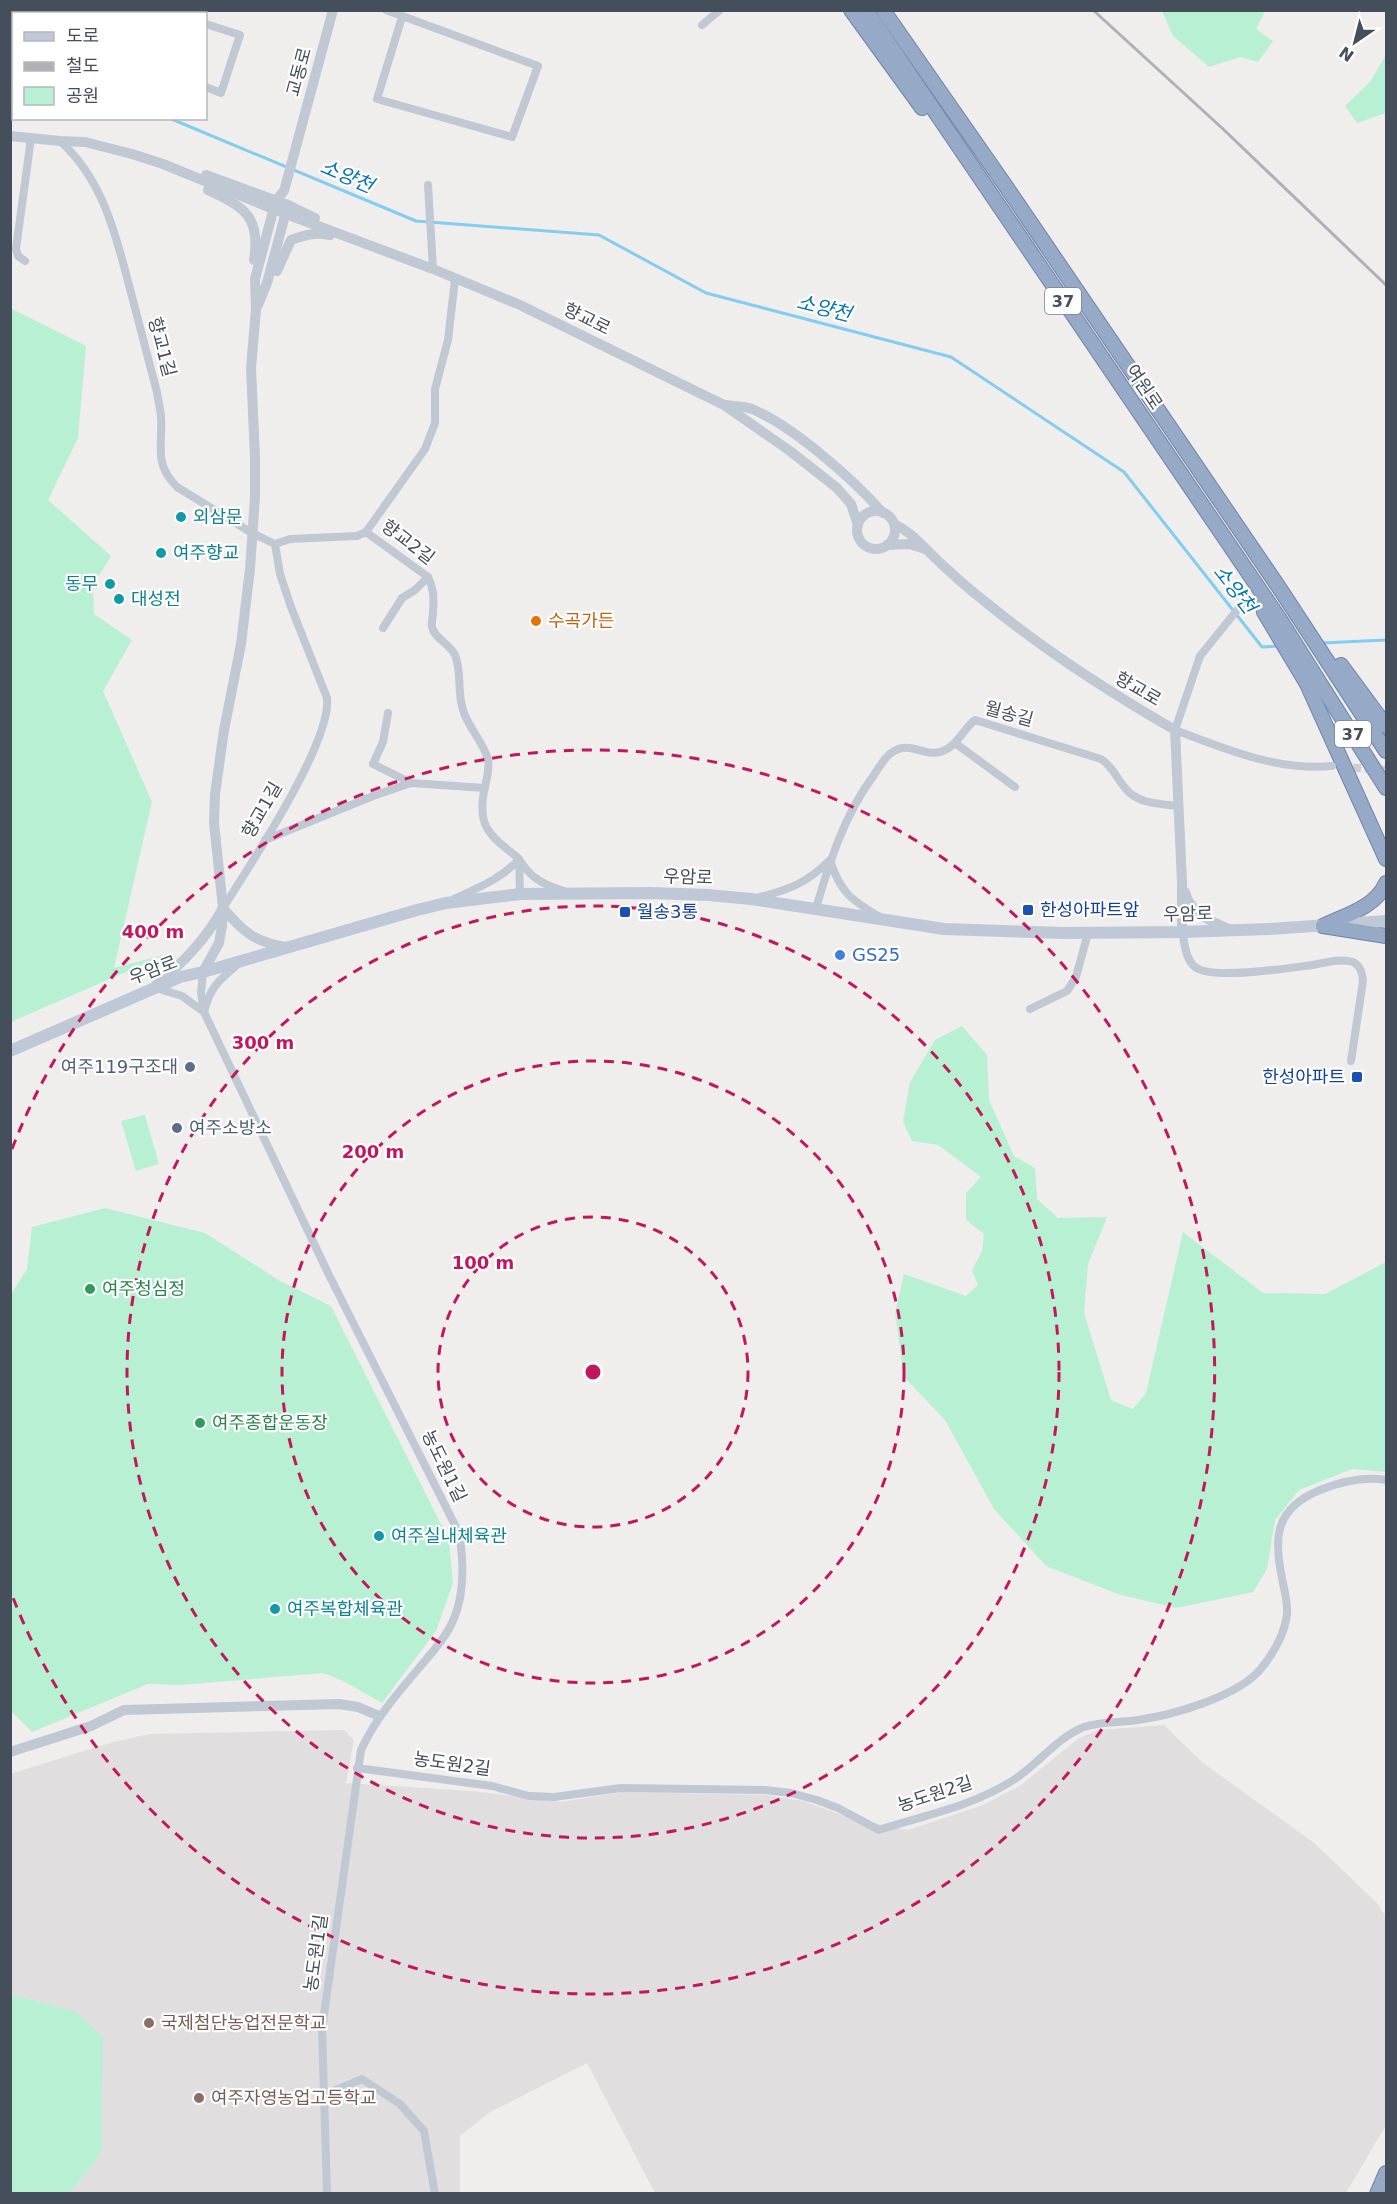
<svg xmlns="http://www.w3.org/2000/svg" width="1397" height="2204" font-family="'DejaVu Sans','Noto Sans KR',sans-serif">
	<rect width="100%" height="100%" fill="#f0eded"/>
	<path fill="#e1dedf" d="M1164 1725 1203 1763 1313 1842 1378 1904 1386 1918V2125L1346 2193H655L587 2063 490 2112 460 2136V2193H70L101 2153 75 2011 11 1994 10 1774 113 1742 150 1734 344 1730 354 1740 346 1783 472 1791 561 1802 623 1792 766 1795 803 1801 850 1818 908 1830 983 1805 1021 1785 1079 1738 1099 1730Z"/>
	<g fill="#b8f0d4">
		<path d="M1162 11H1265L1256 29 1273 41 1258 62 1240 57 1209 67 1173 36Z"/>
		<path d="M1386 55V113L1357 123 1345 106 1370 82Z"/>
		<path d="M10 308 86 346 78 438 48 500 111 556 93 585 94 614 132 640 103 691 152 802 114 968 167 954 11 1022Z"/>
		<path d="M962 1026 987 1055 989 1100 1014 1156 1035 1168 1037 1199 1058 1218 1107 1217 1088 1264 1084 1313 1111 1400 1133 1409 1146 1393 1183 1232 1263 1293 1325 1294 1386 1262V1472L1352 1469 1299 1490 1275 1520 1267 1569 1253 1592 1176 1608 1118 1594 1046 1566 994 1509 945 1420 904 1377 895 1313 904 1274 966 1296 978 1285 972 1270 982 1251 984 1234 966 1220V1193L981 1177 938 1145 912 1141 903 1122 910 1082 935 1040Z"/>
		<path d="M145 1115 159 1164 136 1171 121 1121Z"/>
		<path d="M105 1208 205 1233 280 1281 331 1306 449 1540 453 1583 436 1631 382 1703 345 1682 324 1673 180 1685 148 1684 32 1732 11 1711V1294L27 1269 32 1227Z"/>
		<path d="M10 1994 75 2011 103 2037 101 2153 70 2193H11Z"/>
	</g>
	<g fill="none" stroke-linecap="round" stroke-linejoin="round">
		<g stroke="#83cdf0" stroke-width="3">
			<path d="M10 25 14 26"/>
			<path d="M169 118 416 221 599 235 706 293 951 357 1124 472 1262 647 1280 646"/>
			<path d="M1322 643 1386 640"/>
		</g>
		<path stroke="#cecdd0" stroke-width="8" stroke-dasharray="8 4" stroke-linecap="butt" d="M1341 767 1386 770"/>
		<defs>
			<g id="trunk">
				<path d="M851 10 922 108"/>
				<path d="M866 10 1279 618 1386 788"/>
				<path d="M883 10 1005 185 1280 589 1386 751"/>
				<path d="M1262 600 1264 612 1307 684 1386 859"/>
				<path d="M1341 665 1386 726"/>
				<path d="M1323 926C1346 915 1376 907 1386 883"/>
				<path d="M1323 926 1386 936"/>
				<path d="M1377 2194 1386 2173"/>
			</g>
		</defs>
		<use href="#trunk" stroke="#6d84ab" stroke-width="16"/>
		<g stroke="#c0c8d3" stroke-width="8">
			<path d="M161 10 171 14"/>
			<path d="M386 10 538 66 512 137 377 99 402 17"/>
			<path d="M81 14 82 10"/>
			<path d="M206 24 240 35 221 93 206 87"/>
			<path d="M702 25 720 10"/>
			<path d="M60 141C104 180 117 239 131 293 140 326 148 359 157 392 158 399 160 408 161 416 163 446 153 463 177 487L252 533 275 544 280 574 291 607 327 698C332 742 249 867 223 908"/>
			<path d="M428 185 433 269"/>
			<path d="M25 261 18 256 16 249 31 138"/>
			<path d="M455 279 448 340 435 389V423L425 449 366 532 428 577C434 589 434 599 433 613 433 617 431 623 432 627 434 638 450 644 455 655 462 672 457 692 463 710 468 727 483 742 488 759 490 770 486 781 484 791 477 830 492 836 519 859L520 894"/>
			<path d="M275 544 290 539 357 536 366 532"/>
			<path d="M1242 604 1200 656 1175 730C1226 749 1276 771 1332 766"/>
			<path d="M383 628 402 598 415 590 428 577"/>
			<path d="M388 713 383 742 373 764 411 783"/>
			<path d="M955 743 1015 787"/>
			<path d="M265 840 373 796 411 783 485 788"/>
			<path d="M756 898C788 890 806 884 830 860 840 892 851 900 880 917"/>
			<path d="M452 900C475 889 502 879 519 859 530 878 544 885 564 891"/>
			<path d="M816 908C830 861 844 815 874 775 880 766 885 756 894 751 910 741 927 758 943 751 958 745 963 729 975 720L1101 759C1113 767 1116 777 1125 788 1137 804 1161 804 1178 806"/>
			<path d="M1182 932C1185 943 1185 958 1194 966 1208 981 1289 968 1312 965 1324 963 1340 958 1353 962 1361 966 1362 973 1363 981L1351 1061"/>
			<path d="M203 972 201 993 204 1012 328 1273 459 1533C464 1563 465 1599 450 1627 442 1642 430 1655 419 1668 397 1694 375 1719 361 1750L322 2029 327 2194"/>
			<path d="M156 988 182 996 204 1012C210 987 219 980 238 964"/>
			<path d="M1030 1009 1067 991 1076 977 1088 933"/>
			<path d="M357 1768 492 1786 529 1796 554 1797 621 1788 765 1790 791 1793 817 1800 838 1808 879 1830C926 1815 974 1806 1015 1779 1038 1764 1058 1737 1084 1727 1102 1721 1120 1723 1138 1720 1173 1715 1235 1697 1259 1671 1272 1656 1285 1634 1287 1614 1288 1602 1284 1590 1282 1578 1273 1536 1276 1508 1320 1490 1342 1481 1363 1476 1386 1480"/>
			<path d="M324 2095 362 2079 400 2104 424 2131 435 2194"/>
		</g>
		<g stroke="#c0c8d3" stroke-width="10">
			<path d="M10 136 60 141 85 142 132 154 163 164 286 214 433 269 520 305 724 405 790 451 837 488 851 504 858 525"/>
			<path d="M206 175 288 205 315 218"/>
			<path d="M208 190C244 207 261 216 254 260"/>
			<path d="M277 271 291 240C305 235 315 232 330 235"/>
			<path d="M258 305 267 283 287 208"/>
			<path d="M725 405C733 406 744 406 752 409 794 427 853 479 883 513"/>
			<circle cx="876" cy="530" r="19"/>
			<path d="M894 524C907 530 915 538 926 549 945 568 966 587 988 604 1047 652 1109 692 1175 730L1182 882V932"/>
			<path d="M887 545 909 544 925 549"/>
			<path d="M1185 892C1190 913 1212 922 1231 930"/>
			<path d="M203 972 219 943 222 926 223 908 214 823 215 794 224 730 241 644 250 569 255 497V457L251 368 256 309 255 279 276 200 284 191 333 10"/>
			<path d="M156 985C184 962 206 939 223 908 243 932 255 942 286 947"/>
			<path d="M10 1752 91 1726 124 1710 339 1704 358 1707 379 1716"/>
		</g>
		<path stroke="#bec8d7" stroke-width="12" d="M10 1051 180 977 203 972 417 910 446 903 520 894 651 893 708 895 751 899 944 929 1065 933 1182 932 1269 929 1386 921"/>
		<use href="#trunk" stroke="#96a9c6" stroke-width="14"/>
		<path stroke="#afb1b8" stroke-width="3" d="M1093 10 1222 128 1386 285"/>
	</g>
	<g fill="none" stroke="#c2185b" stroke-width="3" stroke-dasharray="10 8">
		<circle cx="593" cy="1372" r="155"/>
		<circle cx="593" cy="1372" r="311"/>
		<circle cx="593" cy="1372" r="466"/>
		<path d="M12 1149A622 622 0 1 1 12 1595"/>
	</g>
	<g fill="#0f9aa8" stroke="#fff" stroke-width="2">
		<circle cx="181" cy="517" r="6"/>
		<circle cx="161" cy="553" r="6"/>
		<circle cx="110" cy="584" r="6"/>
		<circle cx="119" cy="599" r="6"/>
		<circle cx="379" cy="1536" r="6"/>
		<circle cx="275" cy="1609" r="6"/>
	</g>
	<circle fill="#e8710a" stroke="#fff" stroke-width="2" cx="536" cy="621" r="6"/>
	<g fill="#1a4fb4" stroke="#fff" stroke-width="2">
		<rect x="1022" y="904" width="12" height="12" rx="3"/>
		<rect x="619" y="906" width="12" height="12" rx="3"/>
		<rect x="1351" y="1071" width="12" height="12" rx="3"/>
	</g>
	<circle fill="#3f7fe0" stroke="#fff" stroke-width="2" cx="840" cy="955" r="6"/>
	<g fill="#5c6f8a" stroke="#fff" stroke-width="2">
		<circle cx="190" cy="1067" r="6"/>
		<circle cx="177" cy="1128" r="6"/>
	</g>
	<g fill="#2e9e5b" stroke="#fff" stroke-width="2">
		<circle cx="90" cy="1289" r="6"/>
		<circle cx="200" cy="1423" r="6"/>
	</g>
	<g fill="#8d6e63" stroke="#fff" stroke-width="2">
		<circle cx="149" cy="2023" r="6"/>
		<circle cx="199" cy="2098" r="6"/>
	</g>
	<g text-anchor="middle" stroke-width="4.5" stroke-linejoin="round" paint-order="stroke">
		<g fill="#fff" stroke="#7d838c" stroke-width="1.5">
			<rect x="1045" y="288" width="36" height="26" rx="4.5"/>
			<rect x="1335" y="721" width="36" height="26" rx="4.5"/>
		</g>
		<g font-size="16" font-weight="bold" fill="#454e5b">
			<text x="1063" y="307">37</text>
			<text x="1353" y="740">37</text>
		</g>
		<g font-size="18" fill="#454e5b" stroke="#fff">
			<text transform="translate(299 72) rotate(-75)" y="6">교동로</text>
			<text transform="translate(587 319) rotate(26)" y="6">향교로</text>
			<text transform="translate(162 347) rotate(75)" y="6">향교1길</text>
			<text transform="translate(1144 387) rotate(56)" y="6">여원로</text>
			<text transform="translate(408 542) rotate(37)" y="6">향교2길</text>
			<text transform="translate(1138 689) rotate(30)" y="6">향교로</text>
			<text transform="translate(1009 714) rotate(15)" y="6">월송길</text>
			<text transform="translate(262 810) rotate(-60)" y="6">향교1길</text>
			<text transform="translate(688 877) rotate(2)" y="6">우암로</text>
			<text transform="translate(1188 914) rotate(-1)" y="6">우암로</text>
			<text transform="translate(153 970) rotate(-21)" y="6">우암로</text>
			<text transform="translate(444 1466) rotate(64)" y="6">농도원1길</text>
			<text transform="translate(452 1764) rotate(8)" y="6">농도원2길</text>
			<text transform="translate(935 1794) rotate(-18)" y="6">농도원2길</text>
			<text transform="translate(316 1953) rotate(-82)" y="6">농도원1길</text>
		</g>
		<g font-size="18" fill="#0d838f" stroke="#fff" text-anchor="start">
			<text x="193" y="523">외삼문</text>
			<text x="173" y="559">여주향교</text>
			<text x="98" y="590" text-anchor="end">동무</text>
			<text x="131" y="605">대성전</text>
			<text x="391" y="1542">여주실내체육관</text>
			<text x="287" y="1615">여주복합체육관</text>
		</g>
		<g font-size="18" fill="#c56008" stroke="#fff" text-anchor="start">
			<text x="548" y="627">수곡가든</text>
		</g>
		<g font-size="18" fill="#164399" stroke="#fff" text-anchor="start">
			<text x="1040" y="916">한성아파트앞</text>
			<text x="637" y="918">월송3통</text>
			<text x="1345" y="1083" text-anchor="end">한성아파트</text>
		</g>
		<g font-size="18" fill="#366cbe" stroke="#fff" text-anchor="start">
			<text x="852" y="961">GS25</text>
		</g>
		<g font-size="18" fill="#4e5e75" stroke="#fff" text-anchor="end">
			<text x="178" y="1073">여주119구조대</text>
			<text x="189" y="1134" text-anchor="start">여주소방소</text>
		</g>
		<g font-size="18" fill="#27864d" stroke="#fff" text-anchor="start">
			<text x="102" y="1295">여주청심정</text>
			<text x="212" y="1429">여주종합운동장</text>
		</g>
		<g font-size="18" fill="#785e54" stroke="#fff" text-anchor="start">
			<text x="161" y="2029">국제첨단농업전문학교</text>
			<text x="211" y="2104">여주자영농업고등학교</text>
		</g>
		<g font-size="20" font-style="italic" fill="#0677ad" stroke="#fff">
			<text transform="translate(347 176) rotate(23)" y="7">소양천</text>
			<text transform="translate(824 308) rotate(14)" y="7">소양천</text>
			<text transform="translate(1235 589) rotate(52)" y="7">소양천</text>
		</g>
	</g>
	<circle cx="593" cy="1372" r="9" fill="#c2185b" stroke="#fff" stroke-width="3"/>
	<g font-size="18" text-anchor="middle" font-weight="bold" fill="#c2185b" stroke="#fff" stroke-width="4.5" stroke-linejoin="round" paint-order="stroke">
		<text x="153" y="938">400 m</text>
		<text x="263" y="1049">300 m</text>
		<text x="373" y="1158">200 m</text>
		<text x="483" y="1269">100 m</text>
	</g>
	<rect width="1397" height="2204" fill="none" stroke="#454e5b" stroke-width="24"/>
	<rect x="12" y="12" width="195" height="108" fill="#ffffff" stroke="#b5b8bd" stroke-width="1.5"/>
	<rect x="24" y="32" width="30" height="9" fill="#bec8d7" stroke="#b5b8bd" stroke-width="1.5"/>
	<text x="66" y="42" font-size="18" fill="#454e5b">도로</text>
	<rect x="24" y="62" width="30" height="9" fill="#afb1b8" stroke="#b5b8bd" stroke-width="1.5"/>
	<text x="66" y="72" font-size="18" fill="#454e5b">철도</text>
	<rect x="24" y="87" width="30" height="18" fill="#b8f0d4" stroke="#b5b8bd" stroke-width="1.5"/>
	<text x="66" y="102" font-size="18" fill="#454e5b">공원</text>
	<g transform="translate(1355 42) rotate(215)" stroke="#ffffff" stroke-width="4.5" paint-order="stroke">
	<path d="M0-4.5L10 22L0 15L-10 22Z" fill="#454e5b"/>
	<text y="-9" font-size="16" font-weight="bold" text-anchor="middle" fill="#454e5b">N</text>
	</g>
</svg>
